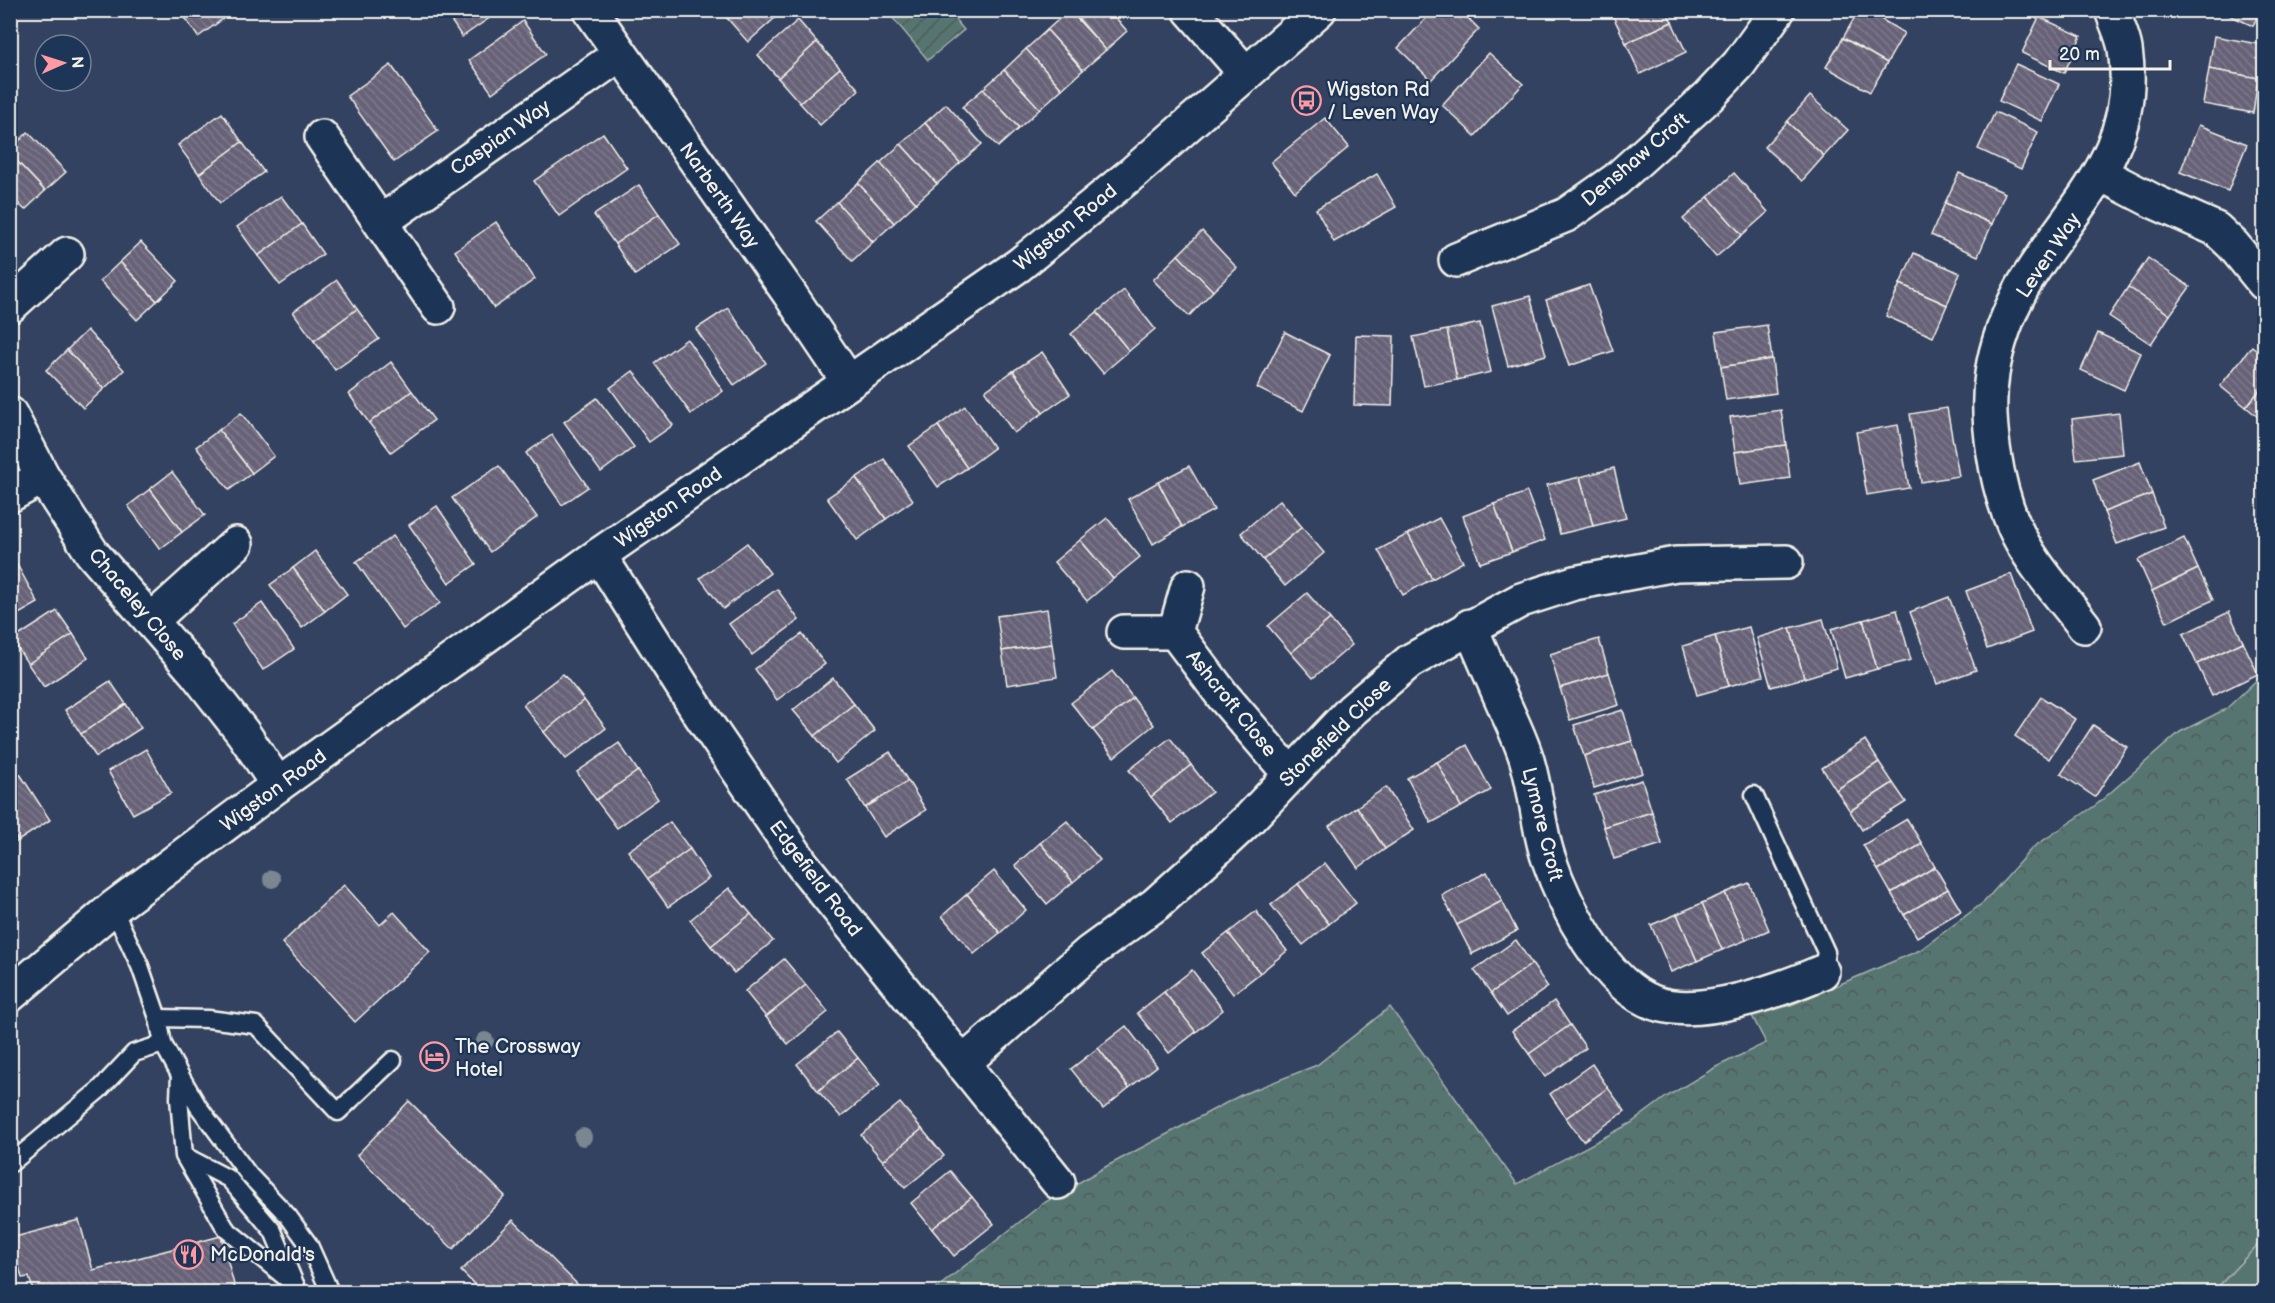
<svg xmlns="http://www.w3.org/2000/svg" width="2275" height="1303" font-family="'Balsamiq Sans',sans-serif">
	<defs>
		<pattern id="forest-crowns" width="20" height="18" patternUnits="userSpaceOnUse" patternTransform="scale(1.5)"><rect width="20" height="18" fill="#577471"/><path d="M2 6a3 3 0 1 1 6 0M12 15a3 3 0 1 1 6 0" fill="none" stroke="#4f5c59"/></pattern>
		<pattern id="garden-furrows" width="10" height="10" patternUnits="userSpaceOnUse" patternTransform="scale(1.5)"><rect width="10" height="10" fill="#577471"/><path d="M-1 1l2-2M0 10L10 0M9 11l2-2" fill="none" stroke="#4f5c59"/></pattern>
		<pattern id="building-back-hatch" width="6" height="6" patternUnits="userSpaceOnUse" patternTransform="scale(1.5)"><rect width="6" height="6" fill="#676278"/><path d="M-1 5l2 2M0 0l6 6M5-1l2 2" fill="none" stroke="#7d798b"/></pattern>
	</defs>
	<rect width="100%" height="100%" fill="#334261"/>
	<filter id="ink" filterUnits="userSpaceOnUse"><feTurbulence type="fractalNoise" baseFrequency=".0167" numOctaves="2"/><feDisplacementMap in="SourceGraphic" scale="12" xChannelSelector="R" yChannelSelector="G"/><feConvolveMatrix kernelMatrix="1 2 1 2 8 2 1 2 1" color-interpolation-filters="sRGB"/></filter>
	<g filter="url(#ink)">
		<path fill="#577471" stroke="#a6b2ac" stroke-width="1.5" d="M2264 1238V1292H2213Z"/>
		<path fill="url(#forest-crowns)" stroke="#a6b2ac" stroke-width="1.5" d="M2264 673V1238L2213 1292H932L1042 1204 1107 1166 1241 1095 1317 1065 1390 1007 1517 1184 1631 1123 1666 1097 1716 1067 1766 1043 1752 1016 1791 1005 1920 950 1984 902 2032 848 2096 805 2180 732 2226 709Z"/>
		<path fill="url(#garden-furrows)" stroke="#a6b2ac" stroke-width="1.5" d="M887 11H948L964 30 928 60Z"/>
		<g fill="url(#building-back-hatch)" stroke="#f4f1e8" stroke-width="1.5">
			<path d="M180 10H223L227 16 198 37Z"/>
			<path d="M444 10H501L462 37Z"/>
			<path d="M720 10H736L727 18Z"/>
			<path d="M736 10H784L748 42 727 18Z"/>
			<path d="M1069 10 1106 50 1083 70 1047 30Z"/>
			<path d="M1071 10H1109L1127 31 1106 50Z"/>
			<path d="M1434 10H1460L1479 29 1431 80 1398 48Z"/>
			<path d="M1614 10H1666L1672 22 1626 43 1611 12Z"/>
			<path d="M1859 10H1866L1904 33 1887 63 1843 38Z"/>
			<path d="M2218 10H2260L2253 26Z"/>
			<path d="M2039 17 2081 36 2064 73 2022 53Z"/>
			<path d="M798 20 817 42 778 78 758 55Z"/>
			<path d="M523 21 546 54 492 93 469 60Z"/>
			<path d="M1672 22 1686 52 1640 74 1626 43Z"/>
			<path d="M1047 30 1083 70 1062 89 1026 49Z"/>
			<path d="M2214 36 2264 45 2258 78 2209 69Z"/>
			<path d="M1843 38 1887 63 1870 92 1826 67Z"/>
			<path d="M817 42 840 68 800 103 778 78Z"/>
			<path d="M1026 49 1062 89 1040 109 1004 70Z"/>
			<path d="M1489 53 1523 84 1475 136 1442 105Z"/>
			<path d="M2016 64 2059 84 2042 121 1999 101Z"/>
			<path d="M391 65 438 131 394 162 347 96Z"/>
			<path d="M840 68 859 90 820 125 800 103Z"/>
			<path d="M2209 69 2258 78 2253 113 2203 104Z"/>
			<path d="M1004 70 1040 109 1019 128 983 89Z"/>
			<path d="M983 89 1019 128 998 147 962 107Z"/>
			<path d="M1810 96 1848 130 1824 156 1787 122Z"/>
			<path d="M946 104 982 144 960 163 925 123Z"/>
			<path d="M1995 112 2038 132 2021 169 1978 149Z"/>
			<path d="M222 113 242 142 199 174 178 145Z"/>
			<path d="M1325 118 1349 147 1295 192 1271 162Z"/>
			<path d="M1787 122 1824 156 1802 181 1764 147Z"/>
			<path d="M925 123 960 163 937 184 901 144Z"/>
			<path d="M2199 125 2247 144 2228 191 2180 172Z"/>
			<path d="M28 132 66 172 45 191 10 154V150Z"/>
			<path d="M603 133 627 168 559 216 534 181Z"/>
			<path d="M242 142 264 172 220 203 199 174Z"/>
			<path d="M901 144 937 184 916 203 880 163Z"/>
			<path d="M10 154 45 191 25 210 10 195Z"/>
			<path d="M880 163 916 203 894 223 858 183Z"/>
			<path d="M1734 173 1768 212 1742 235 1708 197Z"/>
			<path d="M1959 173 2005 193 1992 224 1945 203Z"/>
			<path d="M1377 174 1396 207 1334 242 1316 209Z"/>
			<path d="M858 183 894 223 873 242 837 202Z"/>
			<path d="M639 185 659 214 615 244 594 215Z"/>
			<path d="M281 196 302 224 258 256 237 227Z"/>
			<path d="M1708 197 1742 235 1716 257 1683 219Z"/>
			<path d="M837 202 873 242 852 261 816 221Z"/>
			<path d="M1945 203 1992 224 1978 256 1931 235Z"/>
			<path d="M659 214 680 244 635 275 615 244Z"/>
			<path d="M496 222 535 279 494 308 455 251Z"/>
			<path d="M302 224 323 254 280 285 258 256Z"/>
			<path d="M1202 231 1237 268 1213 291 1178 255Z"/>
			<path d="M141 242 178 281 157 301 120 262Z"/>
			<path d="M1914 253 1960 273 1947 305 1900 284Z"/>
			<path d="M1178 255 1213 291 1189 316 1153 280Z"/>
			<path d="M2148 258 2190 287 2170 315 2128 287Z"/>
			<path d="M120 262 157 301 137 320 100 281Z"/>
			<path d="M337 280 357 309 314 341 293 312Z"/>
			<path d="M1900 284 1947 305 1933 337 1886 316Z"/>
			<path d="M1589 285 1613 351 1569 366 1546 300Z"/>
			<path d="M2128 287 2170 315 2151 344 2109 316Z"/>
			<path d="M1124 290 1155 329 1129 351 1097 312Z"/>
			<path d="M1530 296 1546 355 1508 366 1492 306Z"/>
			<path d="M728 308 766 363 734 385 696 329Z"/>
			<path d="M357 309 379 339 335 370 314 341Z"/>
			<path d="M1097 312 1129 351 1103 373 1071 334Z"/>
			<path d="M1480 323 1491 372 1457 380 1447 330Z"/>
			<path d="M1767 325 1772 359 1721 367 1716 332Z"/>
			<path d="M87 330 124 370 104 389 67 350Z"/>
			<path d="M1447 330 1457 380 1424 386 1413 337Z"/>
			<path d="M1285 332 1330 355 1303 411 1257 388Z"/>
			<path d="M2098 333 2141 353 2124 390 2081 370Z"/>
			<path d="M1356 335 1394 336 1392 406 1354 405Z"/>
			<path d="M687 339 723 391 691 414 654 363Z"/>
			<path d="M2252 346 2264 356V385L2246 407 2220 386Z"/>
			<path d="M67 350 104 389 83 408 46 370Z"/>
			<path d="M1042 352 1070 394 1043 413 1013 371Z"/>
			<path d="M1772 359 1776 393 1726 400 1721 367Z"/>
			<path d="M391 362 412 391 369 423 349 394Z"/>
			<path d="M633 371 673 425 649 442 610 388Z"/>
			<path d="M1013 371 1043 413 1014 433 985 391Z"/>
			<path d="M2264 385V422L2246 407Z"/>
			<path d="M412 391 434 420 391 452 369 423Z"/>
			<path d="M597 398 634 447 601 472 564 422Z"/>
			<path d="M965 406 994 448 967 468 938 426Z"/>
			<path d="M1947 408 1959 476 1921 482 1910 414Z"/>
			<path d="M1781 410 1786 445 1735 452 1730 417Z"/>
			<path d="M241 413 274 456 252 473 219 430Z"/>
			<path d="M2119 413 2123 454 2076 459 2072 419Z"/>
			<path d="M1898 425 1909 488 1867 495 1856 432Z"/>
			<path d="M938 426 967 468 938 487 909 446Z"/>
			<path d="M219 430 252 473 229 490 196 447Z"/>
			<path d="M552 435 588 487 562 505 526 453Z"/>
			<path d="M1786 445 1790 478 1740 485 1735 452Z"/>
			<path d="M884 459 913 500 886 519 856 478Z"/>
			<path d="M2140 462 2152 494 2104 512 2093 480Z"/>
			<path d="M499 466 537 517 490 552 452 498Z"/>
			<path d="M1189 466 1214 510 1182 527 1158 482Z"/>
			<path d="M1614 468 1626 518 1593 526 1580 477Z"/>
			<path d="M172 472 205 515 182 532 150 489Z"/>
			<path d="M1580 477 1593 526 1560 534 1547 485Z"/>
			<path d="M856 478 886 519 857 540 827 498Z"/>
			<path d="M1158 482 1182 527 1153 544 1128 499Z"/>
			<path d="M150 489 182 532 160 549 128 506Z"/>
			<path d="M1527 492 1545 540 1512 552 1494 504Z"/>
			<path d="M2152 494 2164 527 2117 544 2104 512Z"/>
			<path d="M1280 500 1302 527 1263 560 1241 533Z"/>
			<path d="M1494 504 1512 552 1480 563 1463 516Z"/>
			<path d="M437 506 476 564 449 583 409 525Z"/>
			<path d="M1107 518 1140 557 1113 579 1080 540Z"/>
			<path d="M1439 518 1463 562 1432 579 1408 534Z"/>
			<path d="M1302 527 1324 553 1285 586 1263 560Z"/>
			<path d="M1408 534 1432 579 1403 595 1378 550Z"/>
			<path d="M393 536 440 603 403 629 356 562Z"/>
			<path d="M2184 538 2198 569 2152 591 2138 560Z"/>
			<path d="M1080 540 1113 579 1087 601 1054 562Z"/>
			<path d="M747 543 770 573 723 609 700 578Z"/>
			<path d="M315 551 347 594 325 611 293 568Z"/>
			<path d="M14 559 38 603 10 619V561Z"/>
			<path d="M293 568 325 611 302 628 270 585Z"/>
			<path d="M2198 569 2213 600 2167 622 2152 591Z"/>
			<path d="M2011 574 2032 632 1987 649 1966 591Z"/>
			<path d="M777 589 799 620 752 655 729 624Z"/>
			<path d="M1307 593 1330 619 1291 653 1268 626Z"/>
			<path d="M1949 597 1976 670 1937 684 1910 612Z"/>
			<path d="M262 603 294 649 263 670 232 624Z"/>
			<path d="M1047 609 1052 644 1002 651 997 616Z"/>
			<path d="M1897 610 1911 660 1877 669 1863 620Z"/>
			<path d="M57 611 73 634 28 664 12 640Z"/>
			<path d="M2229 612 2243 642 2197 664 2183 634Z"/>
			<path d="M1330 619 1352 645 1313 678 1291 653Z"/>
			<path d="M1823 619 1837 668 1804 678 1790 628Z"/>
			<path d="M1863 620 1877 669 1845 678 1831 629Z"/>
			<path d="M1749 627 1763 676 1729 686 1715 636Z"/>
			<path d="M1790 628 1804 678 1771 687 1757 638Z"/>
			<path d="M73 634 88 658 44 687 28 664Z"/>
			<path d="M802 634 825 664 777 700 755 669Z"/>
			<path d="M1715 636 1729 686 1697 695 1683 646Z"/>
			<path d="M1599 639 1609 673 1560 688 1550 654Z"/>
			<path d="M2243 642 2258 674 2212 696 2197 664Z"/>
			<path d="M1052 644 1057 677 1007 685 1002 651Z"/>
			<path d="M1112 671 1133 698 1093 730 1071 703Z"/>
			<path d="M1609 673 1619 705 1570 720 1560 688Z"/>
			<path d="M563 674 584 700 544 732 523 705Z"/>
			<path d="M833 678 854 704 815 736 793 710Z"/>
			<path d="M110 681 126 704 81 734 65 710Z"/>
			<path d="M2041 697 2075 719 2049 759 2015 736Z"/>
			<path d="M1133 698 1154 725 1114 757 1093 730Z"/>
			<path d="M584 700 606 728 566 759 544 732Z"/>
			<path d="M126 704 141 728 96 757 81 734Z"/>
			<path d="M854 704 875 731 836 763 815 736Z"/>
			<path d="M1623 710 1632 741 1584 756 1574 725Z"/>
			<path d="M2093 725 2127 747 2095 797 2061 774Z"/>
			<path d="M1170 738 1191 765 1151 797 1129 770Z"/>
			<path d="M1865 740 1879 762 1836 790 1822 768Z"/>
			<path d="M1632 741 1643 773 1594 788 1584 756Z"/>
			<path d="M619 743 638 771 596 800 577 772Z"/>
			<path d="M1467 745 1491 790 1461 807 1437 762Z"/>
			<path d="M146 749 171 793 133 814 108 771Z"/>
			<path d="M890 752 908 781 865 808 847 779Z"/>
			<path d="M1437 762 1461 807 1431 823 1407 778Z"/>
			<path d="M1879 762 1893 783 1850 811 1836 790Z"/>
			<path d="M1191 765 1212 792 1172 823 1151 797Z"/>
			<path d="M638 771 658 799 617 828 596 800Z"/>
			<path d="M20 774 50 820 18 841 10 829V781Z"/>
			<path d="M1642 780 1652 812 1604 827 1594 795Z"/>
			<path d="M908 781 926 810 884 837 865 808Z"/>
			<path d="M1893 783 1906 802 1862 830 1850 811Z"/>
			<path d="M1386 787 1414 830 1385 849 1357 807Z"/>
			<path d="M1357 807 1385 849 1358 868 1329 826Z"/>
			<path d="M1652 812 1662 844 1614 859 1604 827Z"/>
			<path d="M1907 819 1922 844 1878 870 1863 845Z"/>
			<path d="M1067 821 1100 860 1073 882 1040 843Z"/>
			<path d="M670 822 690 849 648 879 628 851Z"/>
			<path d="M10 829 18 841 10 846Z"/>
			<path d="M1040 843 1073 882 1047 904 1015 865Z"/>
			<path d="M1922 844 1935 867 1891 893 1878 870Z"/>
			<path d="M690 849 709 878 668 907 648 879Z"/>
			<path d="M1325 863 1356 903 1329 924 1298 884Z"/>
			<path d="M1935 867 1948 889 1904 915 1891 893Z"/>
			<path d="M994 871 1026 910 1000 933 967 894Z"/>
			<path d="M1487 872 1502 901 1457 925 1442 895Z"/>
			<path d="M1749 883 1769 930 1746 940 1725 893Z"/>
			<path d="M1298 884 1329 924 1303 945 1271 905Z"/>
			<path d="M344 885 380 925 394 912 430 952 355 1022 282 943Z"/>
			<path d="M729 888 751 914 711 946 690 920Z"/>
			<path d="M1948 889 1961 911 1917 937 1904 915Z"/>
			<path d="M1725 893 1746 940 1722 950 1702 903Z"/>
			<path d="M967 894 1000 933 974 954 942 916Z"/>
			<path d="M1502 901 1517 931 1472 954 1457 925Z"/>
			<path d="M1702 903 1722 950 1697 961 1677 914Z"/>
			<path d="M1256 911 1287 951 1260 973 1228 933Z"/>
			<path d="M751 914 773 941 734 973 711 946Z"/>
			<path d="M1677 914 1697 961 1671 972 1651 925Z"/>
			<path d="M1228 933 1260 973 1233 994 1202 953Z"/>
			<path d="M1516 940 1532 964 1491 993 1474 970Z"/>
			<path d="M784 959 806 985 766 1017 745 991Z"/>
			<path d="M1532 964 1548 987 1507 1016 1491 993Z"/>
			<path d="M1192 970 1223 1010 1196 1032 1164 992Z"/>
			<path d="M806 985 828 1012 788 1044 766 1017Z"/>
			<path d="M1164 992 1196 1032 1169 1053 1137 1013Z"/>
			<path d="M1554 1001 1570 1025 1529 1054 1512 1031Z"/>
			<path d="M1570 1025 1586 1048 1545 1077 1529 1054Z"/>
			<path d="M1126 1026 1157 1066 1129 1088 1098 1048Z"/>
			<path d="M837 1032 858 1058 818 1091 797 1064Z"/>
			<path d="M1098 1048 1129 1088 1103 1109 1071 1069Z"/>
			<path d="M858 1058 880 1085 841 1117 818 1091Z"/>
			<path d="M1592 1064 1608 1088 1566 1118 1550 1094Z"/>
			<path d="M1608 1088 1625 1111 1583 1141 1566 1118Z"/>
			<path d="M409 1101 505 1196 453 1249 357 1155Z"/>
			<path d="M900 1103 922 1129 883 1161 861 1135Z"/>
			<path d="M922 1129 944 1156 905 1188 883 1161Z"/>
			<path d="M950 1171 972 1197 932 1229 911 1203Z"/>
			<path d="M972 1197 994 1224 954 1256 932 1229Z"/>
			<path d="M79 1220 93 1270 221 1236 236 1292H24L33 1290 29 1277 22 1278 11 1238Z"/>
			<path d="M513 1220 585 1292H482L461 1271Z"/>
		</g>
		<g fill="none" stroke-linecap="round" stroke-linejoin="round">
			<defs>
				<g id="service">
					<path d="M1754 795 1826 952 1822 972"/>
					<path d="M113 908 140 966 158 1018 163 1044 180 1075 198 1106 249 1175 288 1216 309 1245 330 1292"/>
					<path d="M158 1018 208 1019 256 1025 338 1112 393 1060"/>
					<path d="M180 1075 179 1098 184 1156 226 1229 296 1286 294 1292"/>
					<path d="M185 1156 229 1179 273 1231 295 1284"/>
					<path d="M10 1164 99 1090 134 1053 163 1044"/>
				</g>
				<g id="minor">
					<path d="M590 10 789 293 848 381"/>
					<path d="M1190 10 1246 74"/>
					<path d="M322 137 438 307"/>
					<path d="M2101 174 2155 202 2216 229 2233 245 2264 283"/>
					<path d="M381 222 620 54"/>
					<path d="M1456 260 1566 215 1616 180 1708 97 1739 64 1778 10"/>
					<path d="M10 306 67 254"/>
					<path d="M10 414 43 477 92 553 197 674 243 733 278 785"/>
					<path d="M10 495 43 477"/>
					<path d="M599 555 700 714 802 864 1058 1182"/>
					<path d="M152 620 236 544"/>
					<path d="M1470 626C1482 654 1494 682 1506 709 1514 727 1523 745 1528 764 1537 795 1538 827 1548 857 1564 905 1605 986 1655 1003 1701 1019 1780 990 1822 972"/>
					<path d="M2084 626C2060 594 2030 563 2014 526 1996 485 1985 418 1992 374 1996 346 2008 313 2022 288 2069 207 2141 154 2125 49 2123 36 2116 23 2112 10"/>
					<path d="M1124 632H1175L1223 696 1290 774"/>
					<path d="M1175 632 1188 586"/>
					<path d="M962 1064 1090 952 1156 904 1205 860 1249 819 1352 710 1410 661 1521 600 1574 583 1676 564 1786 562"/>
				</g>
				<path id="tertiary" d="M10 995 113 908 278 785 586 564 1019 265 1134 172 1319 10"/>
			</defs>
			<use href="#service" stroke="#f4f1e8" stroke-width="21"/>
			<use href="#minor" stroke="#f4f1e8" stroke-width="38"/>
			<use href="#tertiary" stroke="#f4f1e8" stroke-width="38"/>
			<use href="#service" stroke="#1d3557" stroke-width="16"/>
			<use href="#minor" stroke="#1d3557" stroke-width="33"/>
			<use href="#tertiary" stroke="#1d3557" stroke-width="33"/>
		</g>
		<g fill="#7a8791">
			<circle cx="272" cy="879" r="9"/>
			<circle cx="485" cy="1041" r="9"/>
			<circle cx="583" cy="1137" r="9"/>
		</g>
	</g>
	<defs>
		<symbol id="bus-ring" viewBox="-11 -11 22 22"><circle r="9.5" fill="#1d3557" stroke="#ff9aa2" stroke-width="1.5"/><path d="M-5-6H5V4H4V6H2V4H-2V6H-4V4H-5ZM-3.5-4V0h7V-4ZM-3.5 1.2v1.5H-2V1.2ZM2 1.2v1.5H3.5V1.2Z" fill="#ff9aa2"/></symbol>
		<symbol id="hotel-ring" viewBox="-11 -11 22 22"><circle r="9.5" fill="#1d3557" stroke="#ff9aa2" stroke-width="1.5"/><path d="M-6-4.5h1.5V1H6V5H4.5V3h-9V5H-6ZM-4 0a1.8 1.8 0 1 1 3.6 0ZM.5 0V-2.5h3Q6-2.5 6 0Z" fill="#ff9aa2"/></symbol>
		<symbol id="restaurant-ring" viewBox="-11 -11 22 22"><circle r="9.5" fill="#1d3557" stroke="#ff9aa2" stroke-width="1.5"/><path d="M-5-6h1v4h1v-4h1v4h1v-4h1v5L-1.5 .5V6h-2V.5L-5-1ZM5-6V6H3V1.5H1.5Q1.5-4 5-6Z" fill="#ff9aa2"/></symbol>
	</defs>
	<g fill-rule="evenodd">
		<use href="#bus-ring" x="1290" y="84" width="33" height="33"/>
		<use href="#hotel-ring" x="418" y="1040" width="33" height="33"/>
		<use href="#restaurant-ring" x="172" y="1238" width="33" height="33"/>
	</g>
	<g text-anchor="middle" stroke-width="4.5" stroke-linejoin="round" paint-order="stroke">
		<g font-size="20" fill="#f4f1e8" stroke="#1d3557" text-anchor="start">
			<text x="1327" y="96">Wigston Rd<tspan x="1327" dy="23">/ Leven Way</tspan></text>
			<text x="455" y="1053">The Crossway<tspan x="455" dy="23">Hotel</tspan></text>
			<text x="210" y="1261">McDonald's</text>
		</g>
		<g font-size="20" fill="#f4f1e8" stroke="#1d3557">
			<text transform="translate(500 137) rotate(-35)" y="7">Caspian Way</text>
			<text transform="translate(1635 159) rotate(-40)" y="7">Denshaw Croft</text>
			<text transform="translate(720 195) rotate(55)" y="7">Narberth Way</text>
			<text transform="translate(1065 227) rotate(-39)" y="7">Wigston Road</text>
			<text transform="translate(2048 255) rotate(-56)" y="7">Leven Way</text>
			<text transform="translate(668 507) rotate(-35)" y="7">Wigston Road</text>
			<text transform="translate(138 604) rotate(50)" y="7">Chaceley Close</text>
			<text transform="translate(1232 703) rotate(51)" y="7">Ashcroft Close</text>
			<text transform="translate(1335 732) rotate(-44)" y="7">Stonefield Close</text>
			<text transform="translate(273 790) rotate(-36)" y="7">Wigston Road</text>
			<text transform="translate(1543 824) rotate(76)" y="7">Lymore Croft</text>
			<text transform="translate(816 878) rotate(53)" y="7">Edgefield Road</text>
		</g>
	</g>
	<rect width="2275" height="1303" fill="none" stroke="#1d3557" stroke-width="36"/>
	<rect x="18" y="18" width="2239" height="1267" fill="none" stroke="#f4f1e8" stroke-width="2" filter="url(#ink)"/>
	<g transform="translate(63 63) rotate(87)"><circle r="28" fill="#1d3557" stroke="#738091" stroke-width="1.5"/>
	<path d="M0-4.5L10 22L0 15L-10 22Z" fill="#ff9aa2"/>
	<text y="-9" font-size="16" font-weight="bold" text-anchor="middle" fill="#f4f1e8">N</text>
	</g>
	<path d="M2050 60v9h120v-9" fill="none" stroke="#f4f1e8" stroke-width="3"/>
	<text x="2059" y="60" font-size="18" fill="#f4f1e8" stroke="#1d3557" stroke-width="4.5" paint-order="stroke">20 m</text>
</svg>
